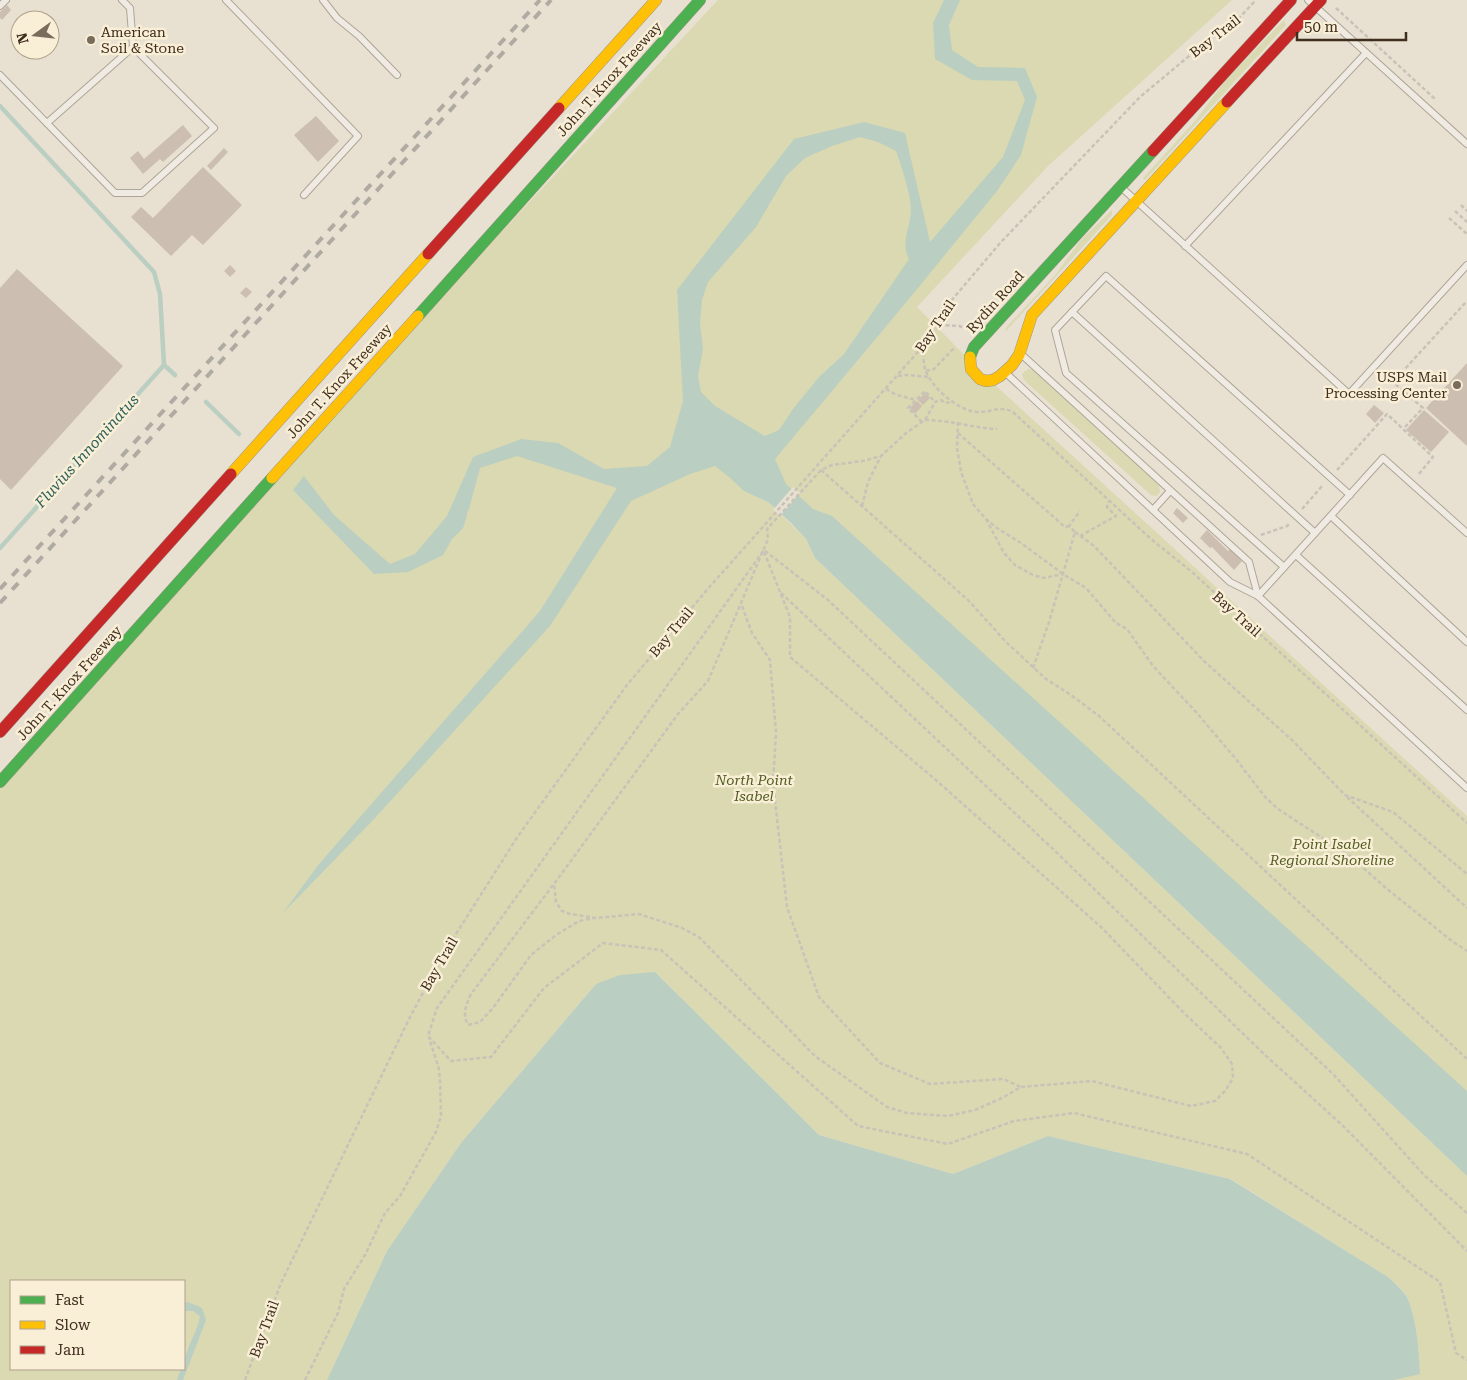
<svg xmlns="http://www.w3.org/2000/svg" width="1467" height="1380" font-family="'Roboto Serif',serif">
	<rect width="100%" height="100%" fill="#e8e0d0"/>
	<g fill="#dad9b1" fill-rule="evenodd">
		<path d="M718 0H1232L1048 166 917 307 984 375 1467 816V1138L760 480 759 498 768 502 806 539 815 558 1467 1176V1380H1394L1420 1373C1419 1349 1417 1320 1407 1297 1403 1289 1394 1283 1388 1277L1231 1179 1048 1136 953 1174 819 1135 655 972 596 984 461 1143 387 1251 327 1380H0V782L282 467ZM11 1281H184V1369H11Z"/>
		<path d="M1284 20 1286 25 1145 180 1143 178 1195 121 1227 79Z"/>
		<path d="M1112 210V215L1006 331 1005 329 1056 274 1081 240Z"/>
		<path d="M1029 369 1033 370 1159 485 1160 492 1156 496 1151 495 1024 380 1022 374 1025 371Z"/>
	</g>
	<g fill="#bacec2" fill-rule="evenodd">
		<path d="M944 0H960L949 25 952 50 978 67 1025 68 1037 97 1021 155 997 191 909 299 775 459 786 484 813 509 832 516 1467 1091V1176L815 558 806 539 791 523 768 502 744 491 729 477 715 466 690 474 631 501 550 626 374 819 283 913 319 864 540 611 617 488 517 456 480 468 469 509 443 555 408 572 374 574 293 490 304 476 334 515 390 564 415 554 447 516 473 457 521 439 558 443 604 469 647 466 670 447 683 401 677 290 794 139 864 122 905 133 930 242 1003 157 1025 100 1017 81 972 80 935 59 933 23ZM860 137 878 142 896 151C901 165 911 195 911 209 911 227 900 242 909 259L844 354 819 377 793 409 779 430 765 436 715 406 701 392 698 376 703 349 700 323 702 300 708 282 756 227 786 176 805 158 832 146Z"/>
		<path d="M655 972 819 1135 953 1174 1048 1136 1230 1179 1388 1277C1394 1283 1403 1290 1407 1297 1417 1320 1419 1349 1420 1374L1394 1380H327L387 1251 461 1143 596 984 620 975Z"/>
		<path d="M188 1302 202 1308 206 1320 183 1380H177L181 1369H184C184 1349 197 1335 200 1316L193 1311H184V1303Z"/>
	</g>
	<path fill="#e8e0d0" d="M793 487 800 493 780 516 773 510Z"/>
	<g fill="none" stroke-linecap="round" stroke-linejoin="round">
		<g stroke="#bacec2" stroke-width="4.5">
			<path d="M0 106 154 272 160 294 164 365"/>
			<path d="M164 365 175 375"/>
			<path d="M206 402 239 434"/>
			<path d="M452 536 461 527 465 514"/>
			<path d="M0 548 164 365"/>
		</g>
	</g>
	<g fill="#ccbeb0">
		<path d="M7 5 11 10 2 20 0 18V12Z"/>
		<path d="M316 116 339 141 318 162 294 135Z"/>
		<path d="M183 125 192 136 163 162 160 159 143 174 130 158 138 151 144 159Z"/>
		<path d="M224 148 228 152 211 170 207 166Z"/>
		<path d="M203 167 242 205 203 245 192 235 171 256 131 217 141 207 153 218Z"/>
		<path d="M230 265 236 271 230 277 224 271Z"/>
		<path d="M17 269 123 366 11 490 0 479V288Z"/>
		<path d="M246 287 252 292 246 298 240 293Z"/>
		<path d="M1467 363V446L1426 408Z"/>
		<path d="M925 393 930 398 923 405 918 400Z"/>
		<path d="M917 401 922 406 915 414 910 408Z"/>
		<path d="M1374 405 1384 413 1375 423 1366 414Z"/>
		<path d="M1424 410 1449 432 1431 452 1406 430Z"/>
		<path d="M1177 508 1188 518 1183 523 1173 513Z"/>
		<path d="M1207 530 1228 551 1230 549 1242 561 1234 570 1212 547 1210 548 1200 538Z"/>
	</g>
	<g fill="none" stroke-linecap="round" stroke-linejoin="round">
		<defs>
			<g id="lane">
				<path d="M226 0 358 136 304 195"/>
				<path d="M323 0 337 18 359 36 397 75"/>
				<path d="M1308 0 1467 144"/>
				<path d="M0 6 6 0"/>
				<path d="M0 75 115 193H142L214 128 133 47 130 8 122 0"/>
				<path d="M47 123 133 47"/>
				<path d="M1122 188 1349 394 1467 265"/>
				<path d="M1185 246 1366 53"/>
				<path d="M1072 312 1315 533"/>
				<path d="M1021 354 1249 562 1258 596"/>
				<path d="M1007 374 1230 582 1258 596 1467 788"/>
				<path d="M1153 510 1170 491"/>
				<path d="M1331 516 1467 642"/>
				<path d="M1296 555 1467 710"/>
				<path d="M1284 567 1066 373 1055 330 1106 276 1350 495"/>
				<path d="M1258 596 1383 458 1467 533"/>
			</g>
			<g id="fast">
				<path d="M418 316 700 0"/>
				<path d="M970 357 974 347 1153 151"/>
				<path d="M0 782 272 478"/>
			</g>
			<g id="slow">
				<path d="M559 108 656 0"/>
				<path d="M970 357 971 369 980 379 986 381 993 380 1000 376 1012 365 1019 355 1032 315 1227 102"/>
				<path d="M231 474 428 254"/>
				<path d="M272 478 418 316"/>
			</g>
			<g id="jam">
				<path d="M1227 102 1321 0"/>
				<path d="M1153 151 1291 0"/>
				<path d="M428 254 559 108"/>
				<path d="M0 732 231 474"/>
			</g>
		</defs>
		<use href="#lane" stroke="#aea598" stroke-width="8"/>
		<use href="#fast" stroke="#9d9488" stroke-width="12"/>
		<use href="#slow" stroke="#9d9488" stroke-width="12"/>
		<use href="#jam" stroke="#9d9488" stroke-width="12"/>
		<g stroke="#c9c2b8" stroke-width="2.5" stroke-dasharray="4 2.5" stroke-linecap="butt">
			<path d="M1336 8 1435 99"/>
			<path d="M1461 205 1467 211"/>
			<path d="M1455 211 1467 222"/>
			<path d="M1449 218 1467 234"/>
			<path d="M939 325 959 326 968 329"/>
			<path d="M924 346C923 355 923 368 928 376 936 391 960 411 977 412 991 413 1001 404 1014 413L1151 539 1192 572 1467 823"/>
			<path d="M926 371 934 369 955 347"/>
			<path d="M898 376 908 375 928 377"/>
			<path d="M886 389 897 395 916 400"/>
			<path d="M925 420C950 420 973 428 997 429"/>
			<path d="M922 422 908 408 925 391 935 402"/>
			<path d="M958 422 957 448 961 472 973 504 985 518 997 528 1021 543 1063 574 1086 588 1116 623 1127 629 1153 666 1196 712 1235 758 1266 798 1278 809 1350 856 1387 889 1452 941 1467 951"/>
			<path d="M1405 427 1423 408 1393 382 1467 301"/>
			<path d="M958 433 1065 527 1069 526"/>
			<path d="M821 470 968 600 1006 642 1046 679 1071 695 1099 716 1467 1059"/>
			<path d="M1337 470 1387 414 1433 457 1418 475"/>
			<path d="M862 506 868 482 881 456"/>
			<path d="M1302 509 1323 485"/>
			<path d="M986 519 1004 553 1015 565 1033 575 1044 578 1063 574"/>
			<path d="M1075 532 1094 546 1205 662 1292 740 1345 795 1393 812 1467 874"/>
			<path d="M1261 535 1287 526 1290 523"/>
			<path d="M1080 536 1116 516 1107 507 1109 501"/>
			<path d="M764 552 790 617V657L937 781 1101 927 1185 1014 1221 1048 1232 1064 1233 1078 1225 1091 1215 1101 1191 1106 1092 1081 1021 1087 1002 1098 975 1110 948 1116 907 1113 887 1107 815 1056 699 937 682 928 639 914 596 918 570 914 562 911 556 902 554 884 678 714 708 681 768 539 767 529 821 470 832 465 863 461 881 456 906 433 925 420 935 402 941 400 945 403 952 402"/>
			<path d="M781 593 1054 850 1264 1054 1342 1125 1467 1251"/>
			<path d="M742 606 752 633 770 660 776 733 773 783 787 907 819 997 880 1063 930 1084 1003 1079 1021 1087"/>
			<path d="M1033 668 1049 622 1075 532 1069 526 1080 511"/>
			<path d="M1347 797 1467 908"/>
			<path d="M553 885 471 994C466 1005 462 1014 468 1025L480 1022 493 1008 531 955 556 935 579 921 594 918"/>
			<path d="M1467 1213 1424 1175 1333 1074 828 600 764 550 437 1008 428 1036 451 1061 491 1057 544 988 603 943 661 950 858 1126 948 1144 1014 1121 1074 1113 1247 1154 1440 1282 1456 1353 1467 1360"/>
			<path d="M245 1380 281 1283 411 1015 449 945 518 836 627 685 706 591 924 345 939 325 951 301 1001 242 1140 97 1207 41 1240 17 1256 0"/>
			<path d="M305 1380 338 1313 344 1289 365 1255 385 1213 400 1196 436 1132 441 1116 440 1080 439 1069 429 1038"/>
		</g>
		<use href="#lane" stroke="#f0ebe2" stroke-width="6"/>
		<use href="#fast" stroke="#4caf50" stroke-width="11"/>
		<use href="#slow" stroke="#ffc107" stroke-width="11"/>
		<use href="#jam" stroke="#c62828" stroke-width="11"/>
		<g stroke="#afaaa2" stroke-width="4" stroke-dasharray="9 9" stroke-linecap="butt">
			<path d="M0 589 540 0"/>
			<path d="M0 603 551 0"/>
		</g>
	</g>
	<g fill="#7a6c5c" stroke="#f9eed6" stroke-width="2">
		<circle cx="91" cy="40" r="5"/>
		<circle cx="1457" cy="385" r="5"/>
	</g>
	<g text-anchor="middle" stroke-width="5" stroke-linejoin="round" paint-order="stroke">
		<g font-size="14" fill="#3f2d1e" stroke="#f9eed6" text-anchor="start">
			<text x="101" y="37">American<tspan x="101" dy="16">Soil &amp; Stone</tspan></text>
			<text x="1447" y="382" text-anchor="end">USPS Mail<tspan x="1447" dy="16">Processing Center</tspan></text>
		</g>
		<g font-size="14" fill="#3f2d1e" stroke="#f9eed6">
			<text transform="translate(1215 36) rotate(-38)" y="5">Bay Trail</text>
			<text transform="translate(609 79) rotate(-48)" y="5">John T. Knox Freeway</text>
			<text transform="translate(995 302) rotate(-48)" y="5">Rydin Road</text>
			<text transform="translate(935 326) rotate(-56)" y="5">Bay Trail</text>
			<text transform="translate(339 381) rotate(-48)" y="5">John T. Knox Freeway</text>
			<text transform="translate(1237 614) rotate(42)" y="5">Bay Trail</text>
			<text transform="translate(671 632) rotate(-50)" y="5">Bay Trail</text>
			<text transform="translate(69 683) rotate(-48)" y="5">John T. Knox Freeway</text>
			<text transform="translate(439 964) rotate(-60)" y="5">Bay Trail</text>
			<text transform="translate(264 1329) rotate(-70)" y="5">Bay Trail</text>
		</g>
		<g font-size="14" font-style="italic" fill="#515e22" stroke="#f9eed6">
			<text x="754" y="785">North Point<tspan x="754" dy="16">Isabel</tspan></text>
			<text x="1332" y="849">Point Isabel<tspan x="1332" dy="16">Regional Shoreline</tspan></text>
		</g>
		<g font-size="15" font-style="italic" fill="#2c605b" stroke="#f9eed6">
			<text transform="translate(87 451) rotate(-48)" y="5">Fluvius Innominatus</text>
		</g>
	</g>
	<rect x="10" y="1280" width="175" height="90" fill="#f9eed6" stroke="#afa18c"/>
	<rect x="20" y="1296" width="25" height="8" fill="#4caf50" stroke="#afa18c"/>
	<text x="55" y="1305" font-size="15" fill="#3f2d1e">Fast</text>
	<rect x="20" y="1321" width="25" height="8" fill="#ffc107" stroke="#afa18c"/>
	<text x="55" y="1330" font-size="15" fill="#3f2d1e">Slow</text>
	<rect x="20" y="1346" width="25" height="8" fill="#c62828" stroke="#afa18c"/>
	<text x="55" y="1355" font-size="15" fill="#3f2d1e">Jam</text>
	<g transform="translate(35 35) rotate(255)"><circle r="24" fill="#f9eed6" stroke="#afa18c"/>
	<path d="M0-4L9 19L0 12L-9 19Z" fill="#7a6c5c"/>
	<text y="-8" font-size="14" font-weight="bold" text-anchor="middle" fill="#3f2d1e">N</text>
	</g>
	<path d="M1297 32v8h109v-8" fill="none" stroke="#3f2d1e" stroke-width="2.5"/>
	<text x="1304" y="32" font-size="15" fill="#3f2d1e" stroke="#f9eed6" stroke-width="4" paint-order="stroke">50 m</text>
</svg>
